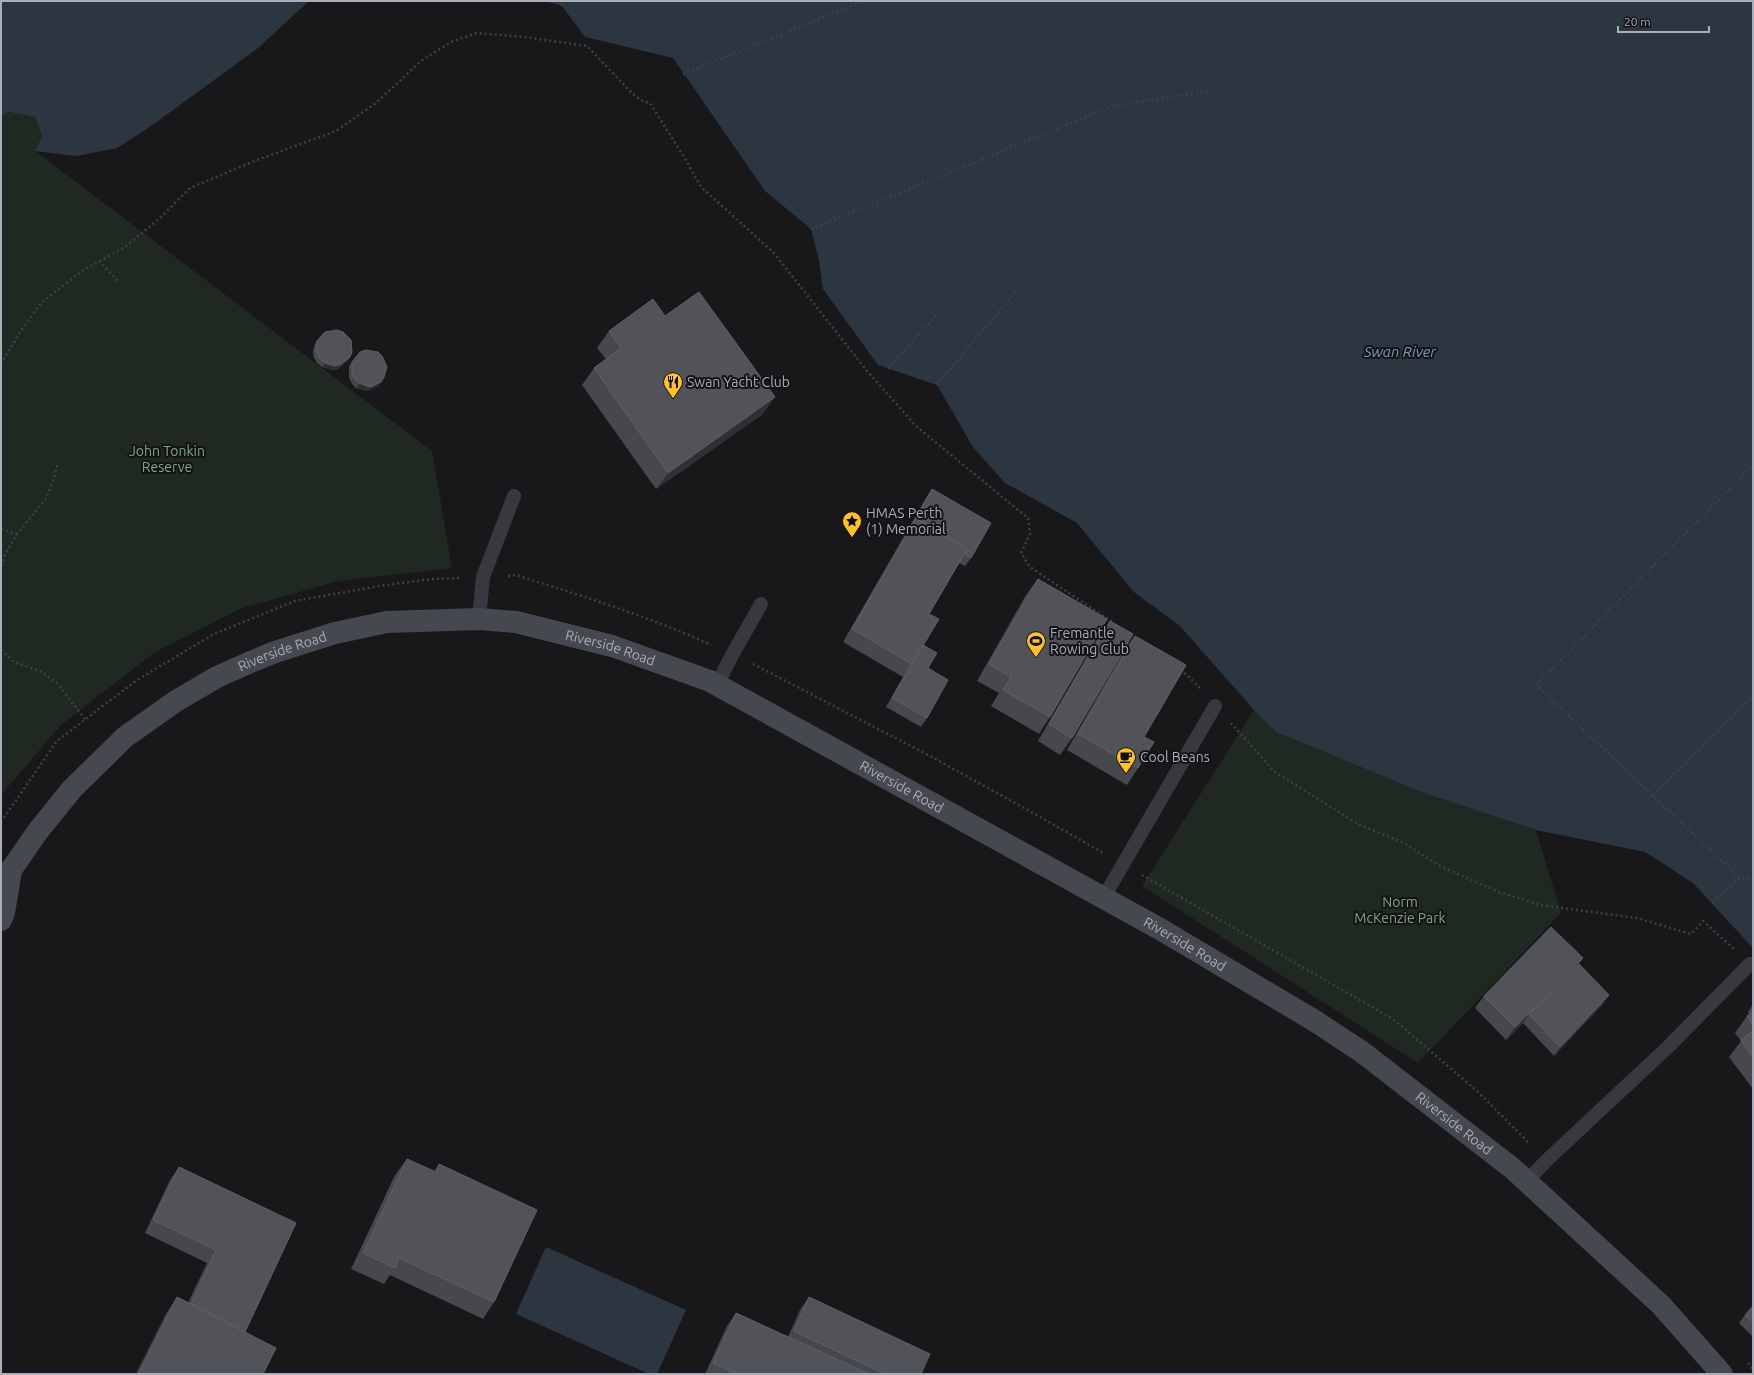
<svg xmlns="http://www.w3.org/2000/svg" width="1754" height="1375" font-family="Ubuntu,sans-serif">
	<rect width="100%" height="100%" fill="#18181a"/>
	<g fill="#1f2921">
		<path d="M9 112 35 117 42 136 35 151 432 451 452 568 338 581 242 608 155 652 61 725 1 795V116Z"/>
		<path d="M1254 710 1276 732 1424 793 1536 830 1561 913 1418 1063 1142 886Z"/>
	</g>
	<g fill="#2c3640">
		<path d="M1 1H309L258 48 151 126 117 148 76 156 35 151 42 136 35 117 9 112 1 116Z"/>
		<path d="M545 1H1753V948L1693 883 1645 852 1536 830 1424 793 1276 732 1254 710 1180 626 1134 592 1077 523 1005 483 973 447 937 385 878 365 823 289 819 260 811 229 765 191 673 58 585 37 562 6Z"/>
		<path d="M546 1247 686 1310 657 1374H649L516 1314Z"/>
	</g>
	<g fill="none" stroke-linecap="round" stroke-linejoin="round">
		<g stroke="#3e4047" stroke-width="2.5" stroke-dasharray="2 3" stroke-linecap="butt">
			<path d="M562 6 563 1"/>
			<path d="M683 74 864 1"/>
			<path d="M811 229 1113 106 1208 91"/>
			<path d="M99 261 118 281"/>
			<path d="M1 364 22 329 41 303 82 271 125 247 160 218 190 188 257 160 336 131 376 103 421 61 451 42 477 33 524 37 587 46 630 91 640 100 650 103 684 157 701 187 774 253 867 371 917 427 1028 518 1030 534 1021 553 1030 567 1114 623"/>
			<path d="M888 369 942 309"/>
			<path d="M937 385 1016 291"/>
			<path d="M1 529 17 534"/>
			<path d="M1 566 5 554 17 534 45 500 52 485 58 462"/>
			<path d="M508 576 516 575C582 596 648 616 711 645"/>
			<path d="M1 650 14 662 42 672 58 684 85 719"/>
			<path d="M753 664 930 756 1035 814 1103 853"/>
			<path d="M1180 670 1189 677 1200 688"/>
			<path d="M1231 723 1275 772 1358 824 1404 843 1440 866 1499 892 1540 905 1637 918 1691 934 1703 921 1734 949"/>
			<path d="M1653 796 1753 696"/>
			<path d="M1 822 57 741 137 680 214 634 295 601 379 586 432 579 459 578"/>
			<path d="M1142 875 1393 1019 1477 1091 1530 1144"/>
			<path d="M1740 878 1536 685 1753 465"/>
			<path d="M1712 903 1740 878H1753"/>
			<path d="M1748 1363 1753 1369"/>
		</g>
		<g stroke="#383940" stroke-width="14">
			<path d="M479 619 483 577 514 496"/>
			<path d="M717 685 732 655 761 604"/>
			<path d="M1104 897 1215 706"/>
			<path d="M1526 1182 1547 1160 1669 1046 1750 964"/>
		</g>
		<g stroke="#464850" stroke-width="22">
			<path id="s1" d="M1 880 11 870 38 831 72 789 125 737 176 701 217 677 246 664 275 652 335 633 387 622 479 619 516 622 612 646 710 681 1160 929 1315 1021 1362 1052 1512 1168 1661 1305 1722 1374"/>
			<path d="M1 920 4 913 11 870"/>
		</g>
	</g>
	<g fill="#46484d">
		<path d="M665 316 763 414 656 489 582 385 594 368 606 359 597 348 609 331Z"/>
		<path d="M317 341 350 357 347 361 338 369 332 370 322 367 317 363 314 358 313 352 314 346Z"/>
		<path d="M352 362 384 377 378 386 367 391 356 388 352 384 349 378V366Z"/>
		<path d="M932 489 971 558 965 566 959 563 929 614 923 645 928 668 927 718 921 727 886 707 903 677 843 642 926 498Z"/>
		<path d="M1038 579 1050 717 1039 734 991 706 999 693 977 681 1026 595Z"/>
		<path d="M1110 621 1072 738 1060 755 1038 741 1098 637Z"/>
		<path d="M1135 636 1138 768 1127 785 1067 750 1123 652Z"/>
		<path d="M1583 958 1579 964 1603 1004 1554 1056 1523 1023 1506 1040 1475 1008 1484 996Z"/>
		<path d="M1753 1004V1089L1729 1057 1741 1041 1735 1033 1747 1016 1749 1015 1748 1012Z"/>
		<path d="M407 1159 434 1172 439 1164 494 1302 483 1319 390 1275 384 1284 351 1269 395 1175Z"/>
		<path d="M179 1167 296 1223 245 1332 263 1374H136L166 1314 177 1297 188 1303 207 1263 145 1233 170 1180Z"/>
		<path d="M809 1297 921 1374H705L727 1326 736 1313 788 1337 800 1310Z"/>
		<path d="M1753 1306V1337L1739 1323 1745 1315Z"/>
	</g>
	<g fill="#2f3034">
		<path d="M350 357 347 361 338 369 332 370 322 367 325 363Z"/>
		<path d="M381 382 378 386 367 391 356 388 359 383Z"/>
		<path d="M775 397 763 414 656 489 668 473Z"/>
		<path d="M1583 958 1574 971 1529 1014 1523 1023 1506 1040 1515 1027Z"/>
		<path d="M1609 995 1603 1004 1554 1056 1560 1047Z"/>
	</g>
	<g fill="#515359" stroke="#5f6168">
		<path d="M699 292 775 397 668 473 594 368 621 348 609 331 653 299 665 316Z"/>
		<path d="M337 330 343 332 351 340 352 352 350 357 341 364 335 366 325 363 320 359 317 353 316 347 317 341 325 332Z"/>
		<path d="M366 350 378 352 382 356 387 367 384 377 381 382 370 387 359 383 355 379 352 374V362L360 352Z"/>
		<path d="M932 489 991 523 971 558 964 553 967 549 916 519 913 523Z"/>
		<path d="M916 519 967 549 929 614 939 619 912 664 852 629Z"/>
		<path d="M1038 579 1107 619 1050 717 1003 690 1011 677 989 664Z"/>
		<path d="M1110 621 1133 634 1072 738 1049 724Z"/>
		<path d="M1135 636 1186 665 1144 737 1154 742 1138 768 1078 734Z"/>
		<path d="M923 645 937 653 928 668 948 680 927 718 892 698Z"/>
		<path d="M1551 927 1583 958 1515 1027 1484 996Z"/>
		<path d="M1579 964 1609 995 1560 1047 1529 1014Z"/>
		<path d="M1753 1012V1025L1747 1016Z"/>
		<path d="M1753 1031V1057L1741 1040Z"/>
		<path d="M407 1159 436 1172 439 1164 537 1210 494 1302 399 1258 395 1268 363 1253Z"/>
		<path d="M179 1167 296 1223 245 1332 191 1304 216 1250 153 1220Z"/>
		<path d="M177 1297 276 1348 263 1374H139Z"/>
		<path d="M809 1297 930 1354 921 1374H885L794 1331Z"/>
		<path d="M1753 1306V1322L1745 1315Z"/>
		<path d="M736 1313 869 1374H736L713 1363Z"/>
	</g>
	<defs>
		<symbol id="restaurant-pin" viewBox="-11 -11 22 30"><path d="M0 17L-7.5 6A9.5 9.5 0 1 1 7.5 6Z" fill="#ffc02b" stroke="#131315"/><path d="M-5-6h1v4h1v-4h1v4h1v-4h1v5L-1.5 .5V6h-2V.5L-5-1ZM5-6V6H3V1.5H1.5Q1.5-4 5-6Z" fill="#111"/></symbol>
		<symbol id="sight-pin" viewBox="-11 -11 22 30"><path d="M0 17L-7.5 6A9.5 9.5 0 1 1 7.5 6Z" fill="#ffc02b" stroke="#131315"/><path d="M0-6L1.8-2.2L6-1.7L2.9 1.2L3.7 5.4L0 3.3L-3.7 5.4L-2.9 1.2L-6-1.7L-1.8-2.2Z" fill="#111"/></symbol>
		<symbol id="stadium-pin" viewBox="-11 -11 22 30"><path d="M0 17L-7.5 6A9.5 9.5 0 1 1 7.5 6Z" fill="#ffc02b" stroke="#131315"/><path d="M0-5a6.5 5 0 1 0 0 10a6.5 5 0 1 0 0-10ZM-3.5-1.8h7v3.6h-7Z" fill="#111"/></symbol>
		<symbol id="cafe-pin" viewBox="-11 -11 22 30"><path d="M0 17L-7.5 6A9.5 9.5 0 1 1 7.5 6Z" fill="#ffc02b" stroke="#131315"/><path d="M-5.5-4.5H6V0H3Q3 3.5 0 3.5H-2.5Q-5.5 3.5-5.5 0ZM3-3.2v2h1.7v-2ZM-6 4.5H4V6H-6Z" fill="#111"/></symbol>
	</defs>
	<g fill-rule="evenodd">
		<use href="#restaurant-pin" x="662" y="371" width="22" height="30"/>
		<use href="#sight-pin" x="841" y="510" width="22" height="30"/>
		<use href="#stadium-pin" x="1025" y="630" width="22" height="30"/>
		<use href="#cafe-pin" x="1115" y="746" width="22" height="30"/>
	</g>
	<g text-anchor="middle" stroke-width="4" stroke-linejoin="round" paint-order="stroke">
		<g font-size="14" fill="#a9aebb" stroke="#131315" text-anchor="start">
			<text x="687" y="387">Swan Yacht Club</text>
			<text x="866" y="518">HMAS Perth<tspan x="866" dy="16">(1) Memorial</tspan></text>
			<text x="1050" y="638">Fremantle<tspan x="1050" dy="16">Rowing Club</tspan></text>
			<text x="1140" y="762">Cool Beans</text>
		</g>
		<g font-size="14" fill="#7fa783" stroke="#131315">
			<text x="167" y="456">John Tonkin<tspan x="167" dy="16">Reserve</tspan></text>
			<text x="1400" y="907">Norm<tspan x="1400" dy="16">McKenzie Park</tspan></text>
		</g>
		<g font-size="14" fill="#a9aebb" stroke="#131315">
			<text dy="5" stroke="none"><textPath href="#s1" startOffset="706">Riverside Road</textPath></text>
			<text dy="5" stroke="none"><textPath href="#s1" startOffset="370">Riverside Road</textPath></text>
			<text dy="5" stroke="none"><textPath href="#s1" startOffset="1030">Riverside Road</textPath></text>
			<text dy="5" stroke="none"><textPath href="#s1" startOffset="1354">Riverside Road</textPath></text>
			<text dy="5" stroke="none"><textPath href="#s1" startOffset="1678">Riverside Road</textPath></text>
		</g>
		<g font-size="15" font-style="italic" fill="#7e9bb8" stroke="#131315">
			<text x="1400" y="357">Swan River</text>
		</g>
	</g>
	<rect width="1754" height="1375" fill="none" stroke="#a9aebb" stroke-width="4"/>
	<path d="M1618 26v6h91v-6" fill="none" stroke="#a9aebb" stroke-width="2"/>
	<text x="1624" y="26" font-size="12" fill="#a9aebb" stroke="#131315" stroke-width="3" paint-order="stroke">20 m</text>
</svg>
